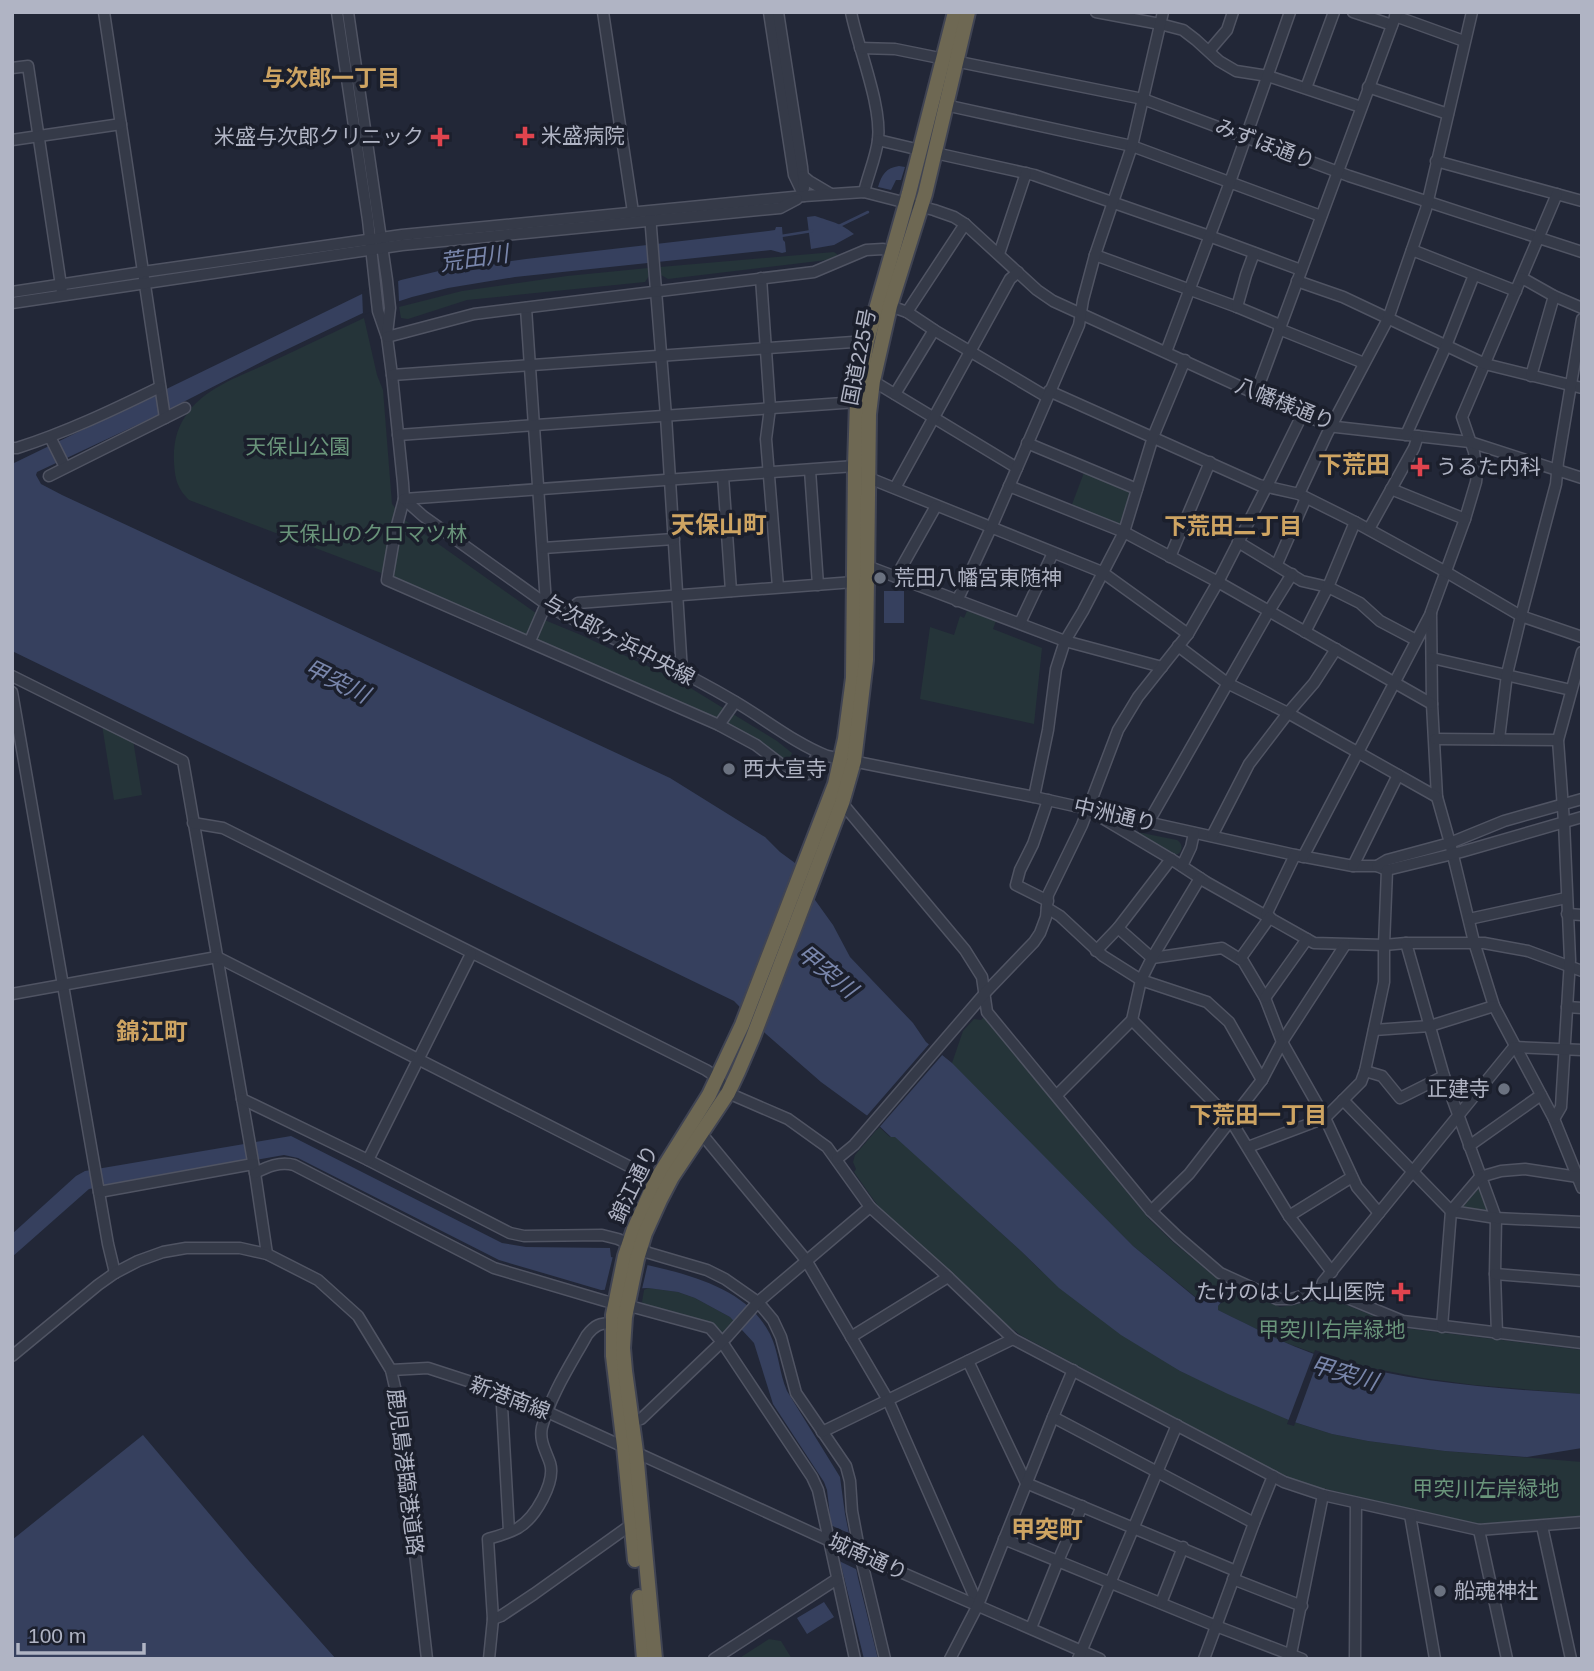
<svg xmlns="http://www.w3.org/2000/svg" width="1594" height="1671" font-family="Helvetica,'Noto Sans JP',sans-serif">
	<rect width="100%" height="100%" fill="#222737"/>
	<g fill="#253439">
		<path d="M834 252 838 255 827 260 668 279 661 275 660 267Z"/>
		<path d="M648 268 649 276 645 282 467 300 408 319 401 318 399 307 462 291 567 276Z"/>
		<path d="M364 318 377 375 383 390 392 504 406 521 547 621 581 635 679 681 777 741 792 753 789 760 784 762 759 742 397 579 189 500C177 488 175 479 174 462 173 443 177 426 189 411 208 386 243 375 271 362 302 347 333 333 364 318Z"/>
		<path d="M1085 470 1131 490 1133 495 1123 526 1120 528 1071 507Z"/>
		<path d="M967 611 996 621 993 629 1042 648 1034 724 920 699 930 627 954 635 960 616 964 618Z"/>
		<path d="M102 725 133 740 142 795 114 800Z"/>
		<path d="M1132 831 1177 840C1183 844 1183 850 1178 854L1172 855Z"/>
		<path d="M984 1017 1149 1219 1174 1243 1219 1280 1280 1307 1328 1299 1339 1302 1404 1328 1582 1350V1394L1474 1385 1423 1378 1336 1361 1278 1340 1218 1310V1306L1224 1300 1214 1294 1198 1299 1133 1246 953 1066 952 1063 963 1031 974 1019 981 1020Z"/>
		<path d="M879 1127 890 1137 895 1136 1021 1251 1040 1270 1180 1371 1291 1421 1332 1434 1368 1441 1445 1451 1582 1462V1516L1491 1524 1471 1523 1304 1484 1290 1479 1022 1336 1004 1323 878 1206 854 1172 856 1169 853 1162 855 1155Z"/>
		<path d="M1476 1185H1480L1490 1211 1488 1213 1460 1209 1459 1205Z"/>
		<path d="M648 1288 678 1292 695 1298 730 1317 734 1321 724 1333H721L712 1323 644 1304 642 1302 644 1290Z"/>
		<path d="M769 1639 781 1641 792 1659H738Z"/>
	</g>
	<g fill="#36405e">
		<path d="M899 166 905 167 901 180H896L891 190 878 187C882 174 886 168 899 166Z"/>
		<path d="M815 216C832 222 839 222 854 234L834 245 811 249 807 217Z"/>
		<path d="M776 227H782L783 240 785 242 786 252 782 253 771 250 515 277 448 288 412 297 363 313 271 357 156 416 37 472 36 475 41 484 62 495 670 778 765 837 780 852 795 863 815 900 833 925 850 957 913 1023 926 1042 952 1063 1133 1246 1197 1299 1214 1294 1224 1299 1218 1306V1310C1257 1329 1295 1350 1337 1361 1414 1383 1501 1389 1582 1394V1448L1527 1457 1445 1451 1368 1441 1332 1434 1291 1421 1228 1394 1180 1371 1121 1335 1059 1288 1021 1251 895 1137H891L873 1120 821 1082 766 1034 734 1001 12 651V464L362 294 401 280 443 270 526 259 768 231 775 230Z"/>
		<rect x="884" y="591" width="20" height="32"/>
		<path d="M291 1136 502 1243 526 1247 610 1248 611 1257C665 1270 742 1279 770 1334 779 1352 779 1373 787 1391L840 1477 845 1514 858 1578 878 1659H864L831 1524 827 1490 824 1482 773 1404 754 1343 730 1317 695 1298 678 1292 648 1288 601 1290 499 1260 298 1158 284 1155 89 1189 12 1257V1234L76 1176 85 1171Z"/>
		<path d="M143 1435 249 1561 336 1659H12V1540Z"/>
		<path d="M824 1602 834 1617 807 1634 797 1618Z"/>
	</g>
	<g fill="#222737">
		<path d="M398 278 399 302 363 315 362 291Z"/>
		<path d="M931 1042 944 1053 877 1130 864 1119Z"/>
		<path d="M613 1256 648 1263 642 1289 644 1291 604 1293Z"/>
		<path d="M1315 1350 1321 1352 1294 1426 1287 1424Z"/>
		<path d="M828 1524 851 1534 860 1571 837 1560Z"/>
	</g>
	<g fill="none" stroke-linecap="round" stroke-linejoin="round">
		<g stroke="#36405e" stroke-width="2.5">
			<path d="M839 226 868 212"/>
			<path d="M781 236 812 231"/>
		</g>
		<defs>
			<g id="minor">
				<path d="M104 12 165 418"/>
				<path d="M337 12 368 220 378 311 387 337 392 375 403 483 404 499 395 533 387 580 719 725 756 745 782 765 808 774 818 753"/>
				<path d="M348 12 387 280 390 308 387 334"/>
				<path d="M603 12 633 212"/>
				<path d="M769 12 794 175 804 196"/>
				<path d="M778 12 802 167 804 188"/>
				<path d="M851 12C858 48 882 105 878 140 876 157 868 175 864 192"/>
				<path d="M1096 12 1160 24 1183 30 1196 40 1219 61 1236 71 1268 76 1361 107"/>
				<path d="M1353 12 1392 25"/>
				<path d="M1395 16 1464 41"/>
				<path d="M860 48 895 49 1143 99 1349 176 1582 252"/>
				<path d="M1209 51 1227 30 1233 12"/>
				<path d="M12 68 28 66 62 292"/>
				<path d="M1368 87 1448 114"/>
				<path d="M1306 88 1334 12"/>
				<path d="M945 105 1132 146 1321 216"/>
				<path d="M12 140 121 124"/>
				<path d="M878 140 920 150"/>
				<path d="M935 153 1034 175 1209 236 1301 270"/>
				<path d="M1436 161 1582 201"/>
				<path d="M803 176 809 181 831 194"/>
				<path d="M1557 194 1462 417 1474 452 1477 473 1476 482 1465 519 1431 612 1432 704 1437 797 1450 843 1474 942 1494 1006 1554 1119 1582 1188"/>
				<path d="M650 215 666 416 682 672"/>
				<path d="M1412 250 1516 291"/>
				<path d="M999 254 1026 173"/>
				<path d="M1095 255 1237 307 1280 325"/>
				<path d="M761 278 770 408 766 439 778 587"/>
				<path d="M1522 278 1554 296 1582 308"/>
				<path d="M1297 281 1343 297 1485 364 1582 388"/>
				<path d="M12 292 143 272 402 235 804 196 864 192 934 210 954 217 965 224 1037 290 1053 301 1302 415 1336 427 1470 442 1582 478"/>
				<path d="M12 303 402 245 780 208 797 199"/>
				<path d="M890 306 907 312 934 330 1047 397"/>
				<path d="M1237 307 1246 275 1254 253"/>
				<path d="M526 308 546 604 530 641"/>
				<path d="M907 312 965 224"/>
				<path d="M1279 329 1364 363"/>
				<path d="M387 337 474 314 814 272 866 250 883 249 892 252"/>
				<path d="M1166 352 1230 182 1290 12"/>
				<path d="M392 375 867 341"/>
				<path d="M1531 376 1554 296"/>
				<path d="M873 381 1017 468"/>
				<path d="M1049 391 1259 485 1299 494 1355 522 1446 572 1521 616 1582 637"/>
				<path d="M1256 393 1397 12"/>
				<path d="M895 394 934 330"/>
				<path d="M398 435 857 402"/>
				<path d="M1406 435 1446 346 1474 275"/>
				<path d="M50 437 65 467"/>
				<path d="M1027 443 1137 489"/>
				<path d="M12 448H17C67 432 113 410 160 387"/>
				<path d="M810 470 818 585"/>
				<path d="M49 476 185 408"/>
				<path d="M723 476 731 591"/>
				<path d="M1009 486 1124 532 1218 582 1432 704"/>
				<path d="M895 488 1010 279 1018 272"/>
				<path d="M1391 489 1465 519"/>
				<path d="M1299 494 1327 434 1388 319 1426 209 1472 12"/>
				<path d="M404 499 423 516 546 604 564 615C621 642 679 669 734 701 765 719 794 743 827 756L1034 797 1295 855 1353 866H1377L1387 870 1461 852 1582 817"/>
				<path d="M404 499 855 466 869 478 1102 572 1188 634"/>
				<path d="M1369 529 1414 448 1418 436"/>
				<path d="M1238 542 1302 581 1328 587 1360 603 1380 621 1416 640"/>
				<path d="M543 548 674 539"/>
				<path d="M1170 557 1210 462"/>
				<path d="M1277 564 1306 498"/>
				<path d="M867 566 1065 641 1162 667"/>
				<path d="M896 577 936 506"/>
				<path d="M957 601 991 528 1079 325 1083 300 1095 255 1132 146 1163 12"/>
				<path d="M564 615 578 603 854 582"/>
				<path d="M1020 623 1053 553"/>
				<path d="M1305 632 1328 587 1355 522"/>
				<path d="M1178 646 1227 683 1288 713 1437 797"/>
				<path d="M1432 658 1571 690"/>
				<path d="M12 676 183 761 255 1173 267 1254"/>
				<path d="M12 692 108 1244 115 1273"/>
				<path d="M719 725 735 702"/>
				<path d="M1435 739 1558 740"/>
				<path d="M1499 739 1507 674 1521 616 1556 484 1558 462 1582 319"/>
				<path d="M1034 797 1048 730 1056 669 1065 641 1083 611 1124 532 1153 437 1185 360"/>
				<path d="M842 803 965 950 982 977 987 1012 1151 1211 1178 1237 1220 1273 1277 1299H1291L1320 1291 1335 1293 1403 1321 1582 1343"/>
				<path d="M1097 815 1171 859 1206 882 1314 943 1384 945 1406 943H1484L1528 951 1582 971"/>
				<path d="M193 823 223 828 706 1070 718 1078 728 1093 788 1119 827 1147 870 1207 945 1274 1013 1339 1284 1482 1323 1495 1479 1530 1582 1522"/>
				<path d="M1148 823 1269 611 1292 574"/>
				<path d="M1212 836 1249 764 1288 713 1314 683 1336 649"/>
				<path d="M1303 857 1431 613"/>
				<path d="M1182 866 1191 847 1194 833"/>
				<path d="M1353 866 1398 775"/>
				<path d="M1377 866 1387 860 1450 843 1504 821 1582 799"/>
				<path d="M1048 901 1016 885 1020 870 1033 844 1048 800"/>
				<path d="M1047 908 1060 916 1103 956 1141 980 1207 1002 1229 1022 1262 1080"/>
				<path d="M1567 914 1582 915"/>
				<path d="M1266 915 1295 855"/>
				<path d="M1469 919 1566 898"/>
				<path d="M1118 928 1152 958 1222 948 1243 961 1265 998 1282 1042 1325 1118 1357 1187 1379 1213"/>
				<path d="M1406 943 1444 1076 1496 1218 1495 1274 1497 1334"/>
				<path d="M1096 951 1118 928 1171 859"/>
				<path d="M1240 959 1270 917"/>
				<path d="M12 994 217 957 656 1180"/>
				<path d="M1265 998 1307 939"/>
				<path d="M1567 1007 1582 1008"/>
				<path d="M1132 1020 1230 1119 1289 1216 1332 1272"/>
				<path d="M1374 1030 1430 1026 1494 1006"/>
				<path d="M1365 1071 1382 1076 1400 1098 1444 1076"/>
				<path d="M1057 1095 1132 1020 1141 980 1152 958 1200 878"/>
				<path d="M242 1099 368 1160 510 1233 524 1236 602 1235 618 1239 649 1253 707 1270 725 1279 758 1302 773 1320 781 1337 796 1393 846 1466 850 1481 852 1511 860 1554 885 1659"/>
				<path d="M1343 1100 1451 1211 1496 1218 1582 1222"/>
				<path d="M1554 1119 1561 1107 1570 960 1564 822 1558 740 1582 652"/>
				<path d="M701 1133 806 1260 888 1400 978 1605"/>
				<path d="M1469 1146 1541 1095"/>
				<path d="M1248 1147 1325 1118 1361 1082 1365 1071 1384 982V945L1387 870"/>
				<path d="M837 1159 854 1145 985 993 1034 942 1040 933 1046 917 1048 895 1082 825 1118 730 1138 697 1188 634 1218 582 1270 480 1302 415"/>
				<path d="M368 1160 471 954"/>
				<path d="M255 1173C267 1167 280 1161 294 1165L494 1268 605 1301 637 1308 710 1328 722 1342 812 1477 818 1490 855 1659"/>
				<path d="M99 1192 253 1164"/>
				<path d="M1151 1211 1189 1174 1262 1080 1282 1042 1345 945"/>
				<path d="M1289 1216 1352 1177"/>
				<path d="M1495 1274 1582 1281"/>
				<path d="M1320 1291 1323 1282 1514 1047 1582 1050"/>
				<path d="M1442 1327 1451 1211 1480 1177 1501 1171 1525 1169 1578 1177"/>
				<path d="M851 1337 948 1277"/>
				<path d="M12 1356 98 1285 115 1273 138 1261 163 1252 186 1248H240L267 1254 318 1280 358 1316 391 1370 397 1396 427 1659"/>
				<path d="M968 1361 1026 1483 1236 1571"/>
				<path d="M391 1370 428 1368 508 1394 843 1547 1100 1659"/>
				<path d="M508 1394 502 1406 509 1531"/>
				<path d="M1053 1417 1254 1523"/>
				<path d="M632 1421 641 1419 727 1337 758 1302 870 1207"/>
				<path d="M822 1432 1013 1339"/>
				<path d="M1410 1515 1435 1659"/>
				<path d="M1542 1526 1571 1659"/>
				<path d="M1479 1530 1507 1659"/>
				<path d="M1004 1539 1216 1626 1302 1659"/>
				<path d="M1233 1579 1302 1606"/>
				<path d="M1161 1603 1183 1547"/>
				<path d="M493 1619 501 1616 534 1594 632 1524"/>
				<path d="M1031 1628 1058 1561 1082 1506"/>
				<path d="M1291 1654 1323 1495"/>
				<path d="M489 1659 493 1619 488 1539C498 1536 509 1533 518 1528 535 1518 556 1482 550 1463 546 1451 539 1441 542 1427 551 1394 571 1364 587 1335 595 1325 600 1323 612 1323"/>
				<path d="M714 1659 837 1579"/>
				<path d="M950 1659 978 1605 1053 1417 1073 1370"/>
				<path d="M1078 1659 1177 1425"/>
				<path d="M1204 1659 1254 1523 1273 1476"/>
				<path d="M1355 1659 1356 1503"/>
			</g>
			<g id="highway">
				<path d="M635 1560 624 1446 613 1356V1315L625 1256 634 1229 656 1180 709 1095 742 1025 835 784 845 739 853 678 855 466 857 402 867 341 909 193 955 12"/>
				<path d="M639 1597 644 1659"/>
				<path d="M655 1659 636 1452 625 1371 623 1348 625 1317 637 1259 645 1233 660 1200 672 1177 728 1093 738 1072 753 1037 842 803 854 761 866 660 869 414 873 381 890 306 925 194 968 12"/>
			</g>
		</defs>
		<use href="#minor" stroke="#505463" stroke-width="13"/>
		<use href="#highway" stroke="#404453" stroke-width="18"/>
		<use href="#minor" stroke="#353a48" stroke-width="10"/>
		<use href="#highway" stroke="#6e6853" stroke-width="14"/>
	</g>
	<g fill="#e0444e" stroke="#1b1f2c" stroke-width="2.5">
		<path d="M521.5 125.5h7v7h7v7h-7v7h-7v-7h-7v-7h7z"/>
		<path d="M436.5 126.5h7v7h7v7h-7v7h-7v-7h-7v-7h7z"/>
		<path d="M1416.5 456.5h7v7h7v7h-7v7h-7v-7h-7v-7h7z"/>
		<path d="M1397.5 1281.5h7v7h7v7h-7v7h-7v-7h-7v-7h7z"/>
	</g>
	<g fill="#6b7280" stroke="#1b1f2c" stroke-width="2.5">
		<circle cx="880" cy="578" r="7"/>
		<circle cx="729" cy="769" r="7"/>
		<circle cx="1504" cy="1089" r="7"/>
		<circle cx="1440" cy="1591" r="7"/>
	</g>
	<g text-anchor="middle" stroke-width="7" stroke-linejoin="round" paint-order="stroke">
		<g font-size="21" fill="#b0b4c4" stroke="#1b1f2c" text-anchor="start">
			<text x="541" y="143">米盛病院</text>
			<text x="424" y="144" text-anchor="end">米盛与次郎クリニック</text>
			<text x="1436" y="474">うるた内科</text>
			<text x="894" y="585">荒田八幡宮東随神</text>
			<text x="743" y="776">西大宣寺</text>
			<text x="1490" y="1096" text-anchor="end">正建寺</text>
			<text x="1385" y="1299" text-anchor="end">たけのはし大山医院</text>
			<text x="1454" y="1598">船魂神社</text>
		</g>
		<g font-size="21" fill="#b0b4c4" stroke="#1b1f2c">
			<text transform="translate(1265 144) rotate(21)" y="7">みずほ通り</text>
			<text transform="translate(859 357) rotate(-79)" y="7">国道225号</text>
			<text transform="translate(1285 404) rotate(22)" y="7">八幡様通り</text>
			<text transform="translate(619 640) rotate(28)" y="7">与次郎ヶ浜中央線</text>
			<text transform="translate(1115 815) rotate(13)" y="7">中洲通り</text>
			<text transform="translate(634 1184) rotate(-64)" y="7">錦江通り</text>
			<text transform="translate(510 1398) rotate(21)" y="7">新港南線</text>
			<text transform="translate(405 1472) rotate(83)" y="7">鹿児島港臨港道路</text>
			<text transform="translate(868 1557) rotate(24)" y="7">城南通り</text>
		</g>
		<g font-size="21" fill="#69947a" stroke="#1b1f2c">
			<text x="298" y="454">天保山公園</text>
			<text x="373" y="541">天保山のクロマツ林</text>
			<text x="1332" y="1337">甲突川右岸緑地</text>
			<text x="1486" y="1496">甲突川左岸緑地</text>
		</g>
		<g font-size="23" font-weight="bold" fill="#cea462" stroke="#1b1f2c">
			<text x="331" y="86">与次郎一丁目</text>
			<text x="1233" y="534">下荒田二丁目</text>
			<text x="1258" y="1123">下荒田一丁目</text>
		</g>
		<g font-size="23" font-style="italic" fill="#7986ab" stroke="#1b1f2c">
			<text transform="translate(474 258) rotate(-8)" y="8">荒田川</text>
			<text transform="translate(337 681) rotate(26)" y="8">甲突川</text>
			<text transform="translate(827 971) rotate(39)" y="8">甲突川</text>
			<text transform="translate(1344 1373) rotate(16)" y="8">甲突川</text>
		</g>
		<g font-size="24" font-weight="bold" fill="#cea462" stroke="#1b1f2c">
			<text x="1354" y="473">下荒田</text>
			<text x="719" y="533">天保山町</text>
			<text x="152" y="1040">錦江町</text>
			<text x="1047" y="1538">甲突町</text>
		</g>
	</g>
	<rect width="1594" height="1671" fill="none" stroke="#b0b4c4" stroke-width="28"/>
	<path d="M18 1643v10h126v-10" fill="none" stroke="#b0b4c4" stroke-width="3.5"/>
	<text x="28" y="1643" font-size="21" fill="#b0b4c4" stroke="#1b1f2c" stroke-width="5" paint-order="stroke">100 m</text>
</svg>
